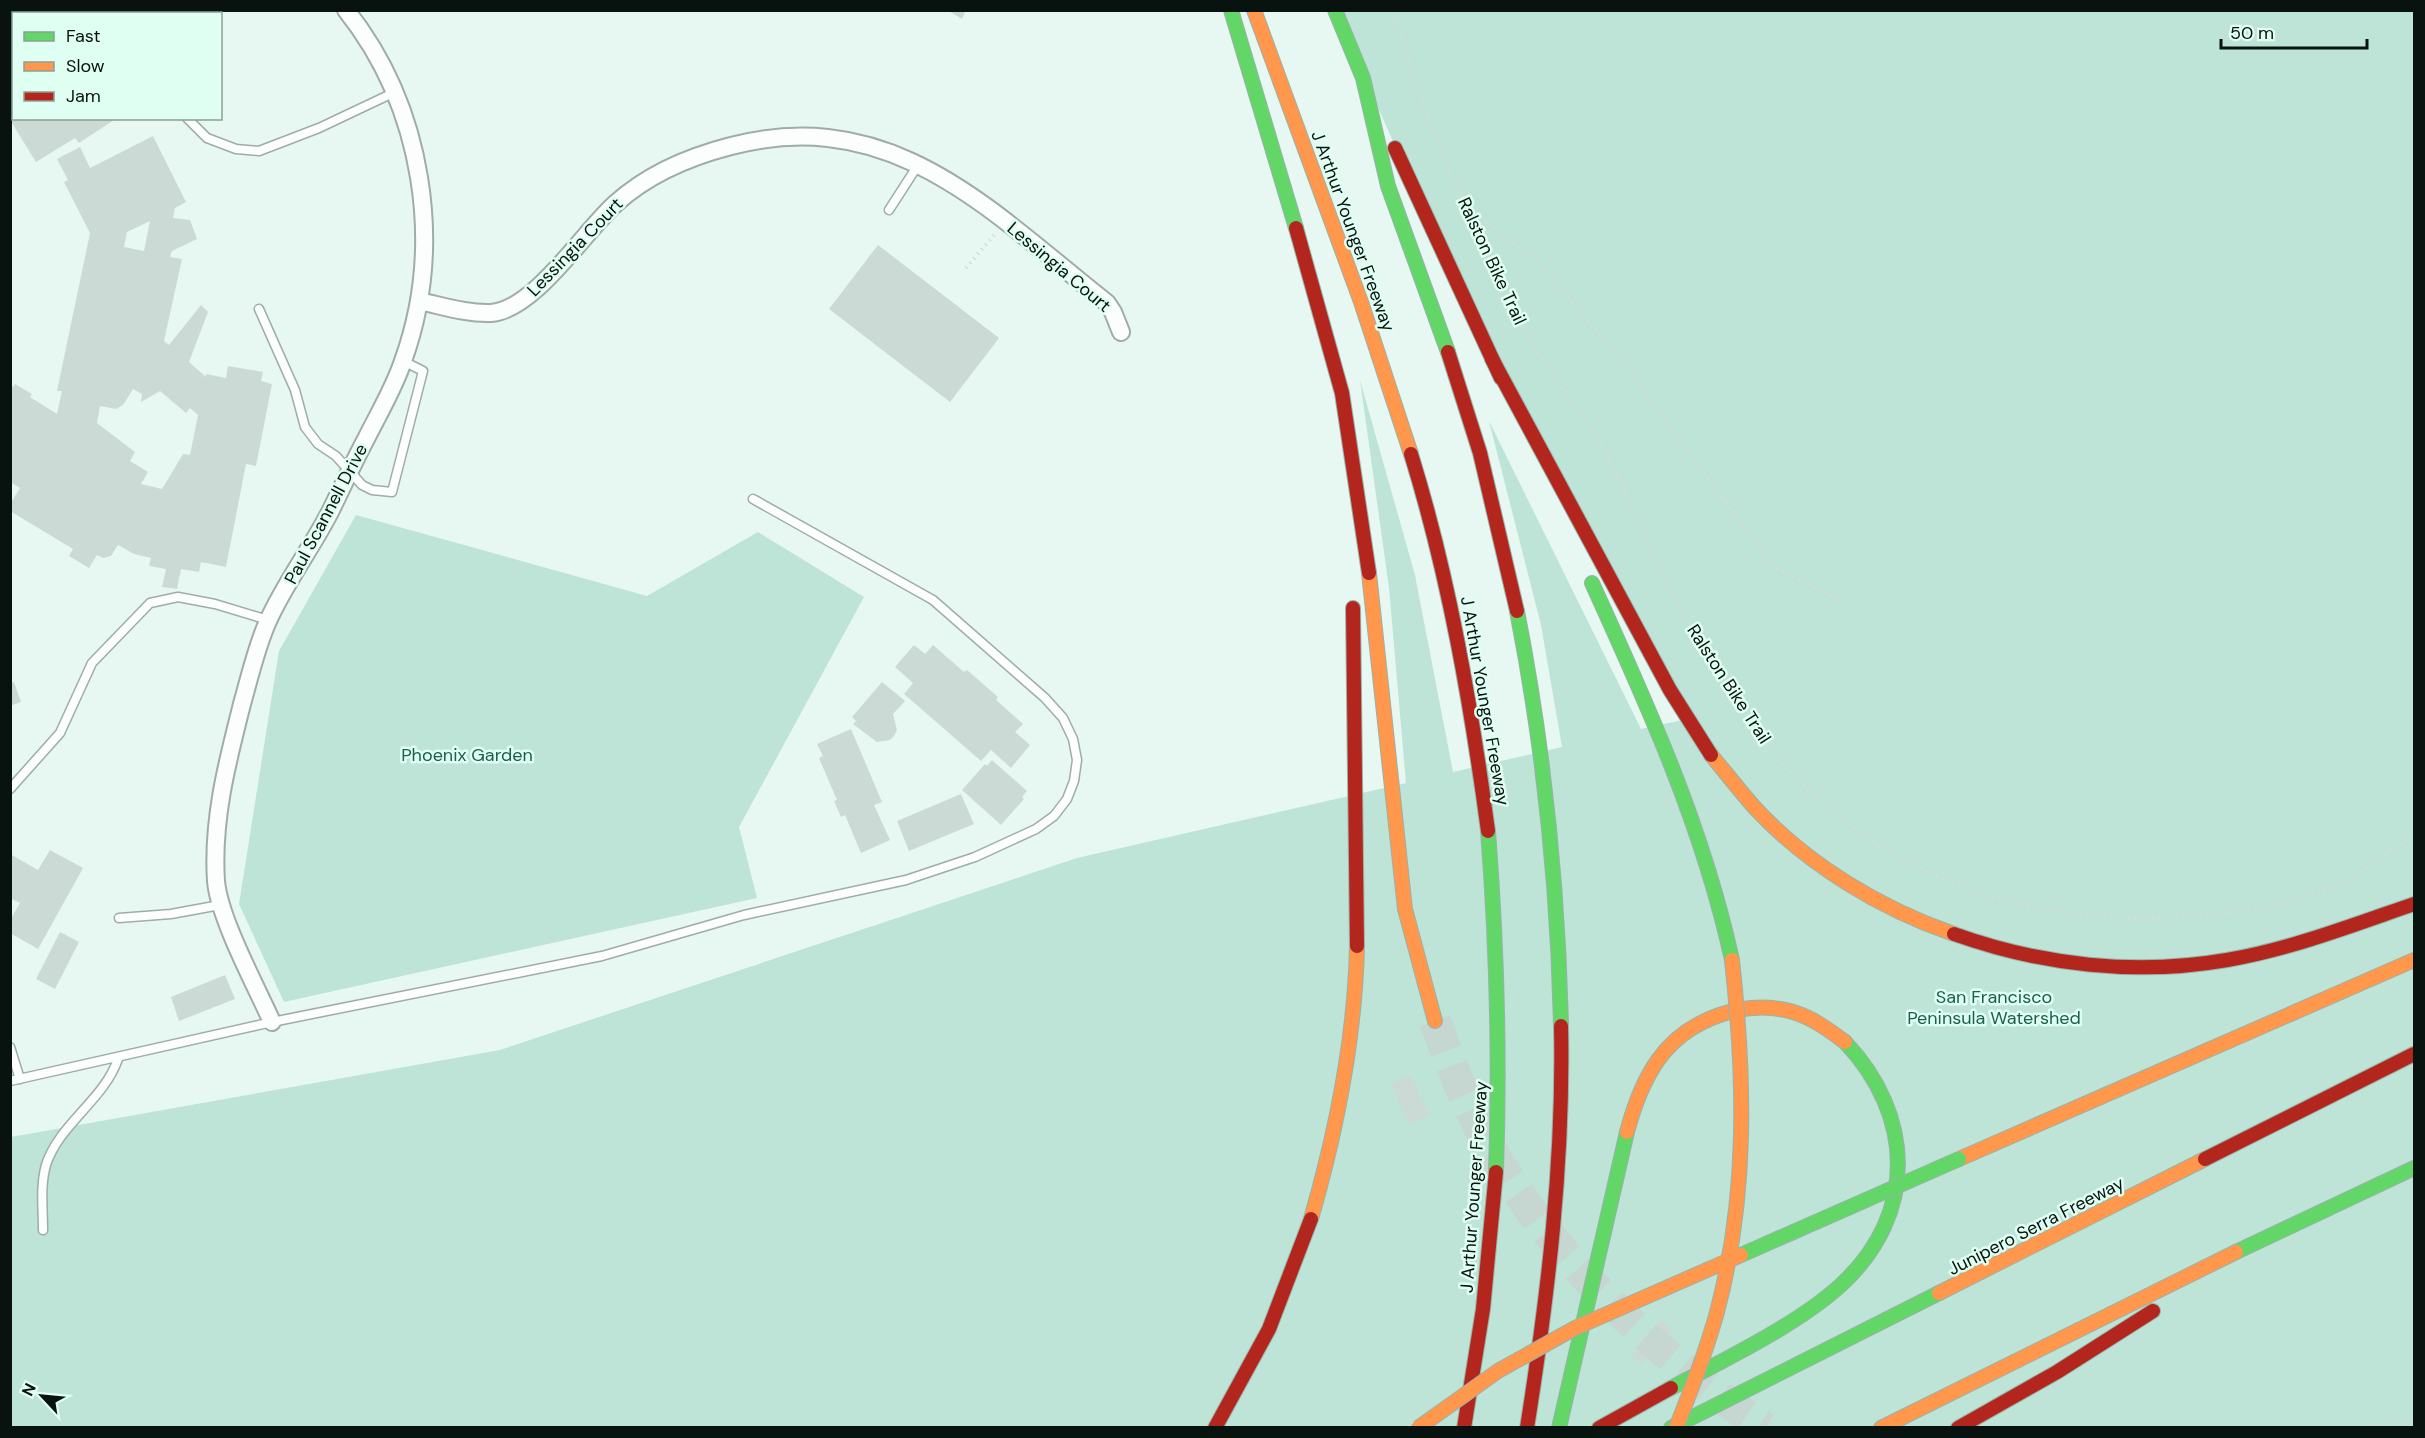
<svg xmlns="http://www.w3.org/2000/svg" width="2425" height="1438" font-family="'DM Sans',sans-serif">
	<rect width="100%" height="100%" fill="#e7f8f2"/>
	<g fill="#bde4d6">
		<path d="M1335 11H2414V1427L11 1428V1137L500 1050 1077 858 1406 783 1389 588 1360 380 1415 575 1453 772 1562 747 1541 625 1489 421 1641 729 1687 719 1466 305Z"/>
		<path d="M356 515 647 596 758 532 864 597 739 827 757 898 284 1002 239 904 279 651Z"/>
	</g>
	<g fill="#ccdad5" fill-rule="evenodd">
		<path d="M947 10H966L962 19Z"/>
		<path d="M10 47 14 50V118H117L79 143 75 138 36 162 10 120Z"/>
		<path d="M153 136 186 202 175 208 173 218 190 220 197 239 172 251 170 257 182 259 164 341 169 345 201 305 208 312 189 362 206 377V374L226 378 228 366 263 372 261 381 272 384 256 466 246 464 226 567 201 562 199 572 181 569 177 589 162 587 166 569 149 566 151 558 134 554 118 545 111 556 103 558 97 555 89 568 69 556 73 549 10 511V504L20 488 10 482V386L13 387 15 384 32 394 30 397 57 414 62 391H57L90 233 64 182 68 180 57 159 80 147 90 168ZM150 221 144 251 124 247 127 232ZM133 389 142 394 141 402 160 391 186 413 190 408 198 415 190 455 183 454 162 489 141 484 148 472 130 461 135 452 97 423 100 406 116 409 123 405Z"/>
		<path d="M878 245 999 338 950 402 829 309Z"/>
		<path d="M914 645 925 654 933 645 964 672 967 670 998 697 996 700 1023 724 1015 732 1030 745 1011 768 991 750 981 761 904 694 913 683 895 667Z"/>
		<path d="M14 682 21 702 10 706V683Z"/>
		<path d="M882 682 905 701 893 714 897 730 894 736 890 740 877 742 853 724 856 721 852 717Z"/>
		<path d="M851 729 882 802 874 805 890 840 861 853 845 815 841 817 834 801 837 800 819 758 823 756 817 744Z"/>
		<path d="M992 760 1027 791 1022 797 1024 799 1001 825 962 790 985 764 987 766Z"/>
		<path d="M961 794 974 824 909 851 897 821Z"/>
		<path d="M50 850 83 868 38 949 10 933V920L20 903 10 898V854L38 870Z"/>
		<path d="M60 932 79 942 55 989 36 979Z"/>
		<path d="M225 975 235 999 179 1021 171 997Z"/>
		<path d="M1410 1075 1429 1115 1409 1124 1391 1084Z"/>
		<path d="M1662 1320 1673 1330 1664 1341 1653 1331Z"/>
		<path d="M1641 1344 1651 1353 1642 1364 1631 1355Z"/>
	</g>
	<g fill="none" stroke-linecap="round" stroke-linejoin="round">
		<path stroke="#c6d6d0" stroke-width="32" stroke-dasharray="32 16" stroke-linecap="butt" d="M1435 1021C1451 1065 1468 1110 1492 1151 1557 1264 1657 1355 1765 1428"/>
		<defs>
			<g id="lane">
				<path d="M187 118 207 138 236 149 259 151 319 128 393 93"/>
				<path d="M889 210 918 165"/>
				<path d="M259 309 295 390 305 427 318 444 336 456 362 485 372 490 392 492 423 371 403 361"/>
				<path d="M10 789 60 733 92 663 150 603 178 597 215 604 268 620"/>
				<path d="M119 918 171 914 220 905"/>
				<path d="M10 1047 20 1079"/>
				<path d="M10 1081 272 1022 602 956 744 915 906 880 975 857 1036 829 1054 816 1067 799 1074 781 1077 760 1073 739 1063 718 1045 698 933 600 753 499"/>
				<path d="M43 1230C43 1209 40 1186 46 1165 59 1124 104 1100 118 1059"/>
			</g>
			<g id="street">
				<path d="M419 301C443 306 467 314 491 313 534 310 583 233 615 204 648 174 688 157 731 146 893 104 990 211 1107 303L1113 312 1121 332"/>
				<path d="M272 1022C256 986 219 918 216 881 212 820 227 763 242 704 250 676 256 648 268 621 285 583 311 549 330 512 342 488 353 463 366 439 379 413 394 388 403 361 445 244 423 107 346 10"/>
			</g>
			<g id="fast">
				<path d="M1231 10 1296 228"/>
				<path d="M1335 10 1363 78 1388 186 1448 352"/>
				<path d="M1592 583C1648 706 1703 827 1732 960"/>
				<path d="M1517 611C1544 749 1558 886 1561 1026"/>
				<path d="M1488 831C1497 947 1500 1056 1496 1172"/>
				<path d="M2236 1252 2414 1168"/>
				<path d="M1671 1388C1724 1360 1799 1324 1842 1284 1918 1213 1914 1115 1845 1042"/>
				<path d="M1559 1428 1627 1132"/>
				<path d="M1671 1428 1939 1293"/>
			</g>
			<g id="slow">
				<path d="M1254 10 1361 302 1411 454"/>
				<path d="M1369 573 1405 909 1435 1021"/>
				<path d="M1711 755C1726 773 1740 791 1755 808 1808 865 1881 909 1954 934"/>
				<path d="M1627 1132C1634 1106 1643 1081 1658 1060 1687 1019 1745 998 1793 1012 1813 1018 1829 1030 1845 1042"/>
				<path d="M1959 1159 2414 960"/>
				<path d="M1311 1219C1337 1129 1355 1039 1357 946"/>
				<path d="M1939 1293 2205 1159"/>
				<path d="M1881 1428 2236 1252"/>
			</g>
			<g id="jam">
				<path d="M1395 148 1501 378"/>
				<path d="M1296 228 1342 393 1369 573"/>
				<path d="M1448 352 1480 453 1517 611"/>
				<path d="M1492 359 1670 690 1711 755"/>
				<path d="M1411 454C1449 577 1471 704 1488 831"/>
				<path d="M1353 608 1357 946"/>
				<path d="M1954 934C2041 965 2135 976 2227 960 2291 949 2353 925 2414 904"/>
				<path d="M2205 1159 2414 1054"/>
				<path d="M1215 1428 1269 1329 1311 1219"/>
				<path d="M1464 1428 1483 1309 1496 1172"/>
				<path d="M1527 1428C1548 1295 1564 1161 1561 1026"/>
				<path d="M1599 1428 1671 1388"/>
				<path d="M1958 1428 2057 1372 2153 1311"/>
			</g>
		</defs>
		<use href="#lane" stroke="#9faca7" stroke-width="11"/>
		<use href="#street" stroke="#9faca7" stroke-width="20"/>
		<use href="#fast" stroke="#98b3ab" stroke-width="16"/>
		<use href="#slow" stroke="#98b3ab" stroke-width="16"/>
		<use href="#jam" stroke="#98b3ab" stroke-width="16"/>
		<g stroke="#d7dcda" stroke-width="4" stroke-dasharray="1.5 4.5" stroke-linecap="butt">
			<path d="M1394 10C1409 65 1428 119 1450 172 1457 189 1467 204 1474 221 1491 259 1505 298 1526 334 1548 372 1579 404 1600 443 1619 477 1634 513 1650 548 1682 613 1716 679 1760 736 1867 875 2029 932 2200 915 2246 911 2295 905 2337 885 2365 872 2389 851 2414 834"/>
			<path d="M1471 209 1540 264 1616 354 1773 566 1840 600"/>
			<path d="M966 268 994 235"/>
			<path d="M2358 1428 2414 1418"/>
		</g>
		<use href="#lane" stroke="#fbfefd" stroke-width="8"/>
		<use href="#street" stroke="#fbfefd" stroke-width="16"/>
		<use href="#fast" stroke="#63d668" stroke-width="14"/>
		<use href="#slow" stroke="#ff974d" stroke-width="14"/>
		<use href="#jam" stroke="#b3261e" stroke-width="14"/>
		<defs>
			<path id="fast-bridge" d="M1741 1255 1959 1159"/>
			<g id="slow-bridge">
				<path d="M1418 1428 1498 1371 1575 1328 1741 1255"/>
				<path d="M1676 1428C1691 1390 1706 1352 1717 1312 1748 1196 1745 1078 1732 960"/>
			</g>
		</defs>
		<use href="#fast-bridge" stroke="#98b3ab" stroke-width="16" stroke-linecap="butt"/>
		<use href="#slow-bridge" stroke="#98b3ab" stroke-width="16" stroke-linecap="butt"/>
		<use href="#fast-bridge" stroke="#63d668" stroke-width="14"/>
		<use href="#slow-bridge" stroke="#ff974d" stroke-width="14"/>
	</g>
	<g text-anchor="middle" stroke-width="5" stroke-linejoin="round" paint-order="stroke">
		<g font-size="18" fill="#08120e" stroke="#e0fff3">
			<text transform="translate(1353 231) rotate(70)" y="6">J Arthur Younger Freeway</text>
			<text transform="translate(575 247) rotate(-46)" y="6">Lessingia Court</text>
			<text transform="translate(1492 261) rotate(65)" y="6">Ralston Bike Trail</text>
			<text transform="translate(1059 267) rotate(40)" y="6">Lessingia Court</text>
			<text transform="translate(326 514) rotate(-62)" y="6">Paul Scannell Drive</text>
			<text transform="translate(1729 684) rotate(57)" y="6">Ralston Bike Trail</text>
			<text transform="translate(1485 701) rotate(80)" y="6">J Arthur Younger Freeway</text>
			<text transform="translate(1474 1187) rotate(-86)" y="6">J Arthur Younger Freeway</text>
			<text transform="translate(2036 1226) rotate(-27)" y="6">Junipero Serra Freeway</text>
		</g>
		<g font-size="18" fill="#1a604d" stroke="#e0fff3">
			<text x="467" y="761">Phoenix Garden</text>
			<text x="1994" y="1003">San Francisco<tspan x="1994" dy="21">Peninsula Watershed</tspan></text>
		</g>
	</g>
	<rect width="2425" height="1438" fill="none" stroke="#08120e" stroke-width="24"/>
	<rect x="12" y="12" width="210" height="108" fill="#e0fff3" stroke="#8aa097" stroke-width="1.5"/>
	<rect x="24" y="32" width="30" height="9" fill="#63d668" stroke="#8aa097" stroke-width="1.5"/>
	<text x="66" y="42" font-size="18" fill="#08120e">Fast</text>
	<rect x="24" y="62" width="30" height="9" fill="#ff974d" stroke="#8aa097" stroke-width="1.5"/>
	<text x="66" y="72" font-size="18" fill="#08120e">Slow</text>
	<rect x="24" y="92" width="30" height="9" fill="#b3261e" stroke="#8aa097" stroke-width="1.5"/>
	<text x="66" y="102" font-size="18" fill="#08120e">Jam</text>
	<g transform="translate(42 1396) rotate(296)" stroke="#e0fff3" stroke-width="4.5" paint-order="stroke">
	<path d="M0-4.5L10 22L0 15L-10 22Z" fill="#08120e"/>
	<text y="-9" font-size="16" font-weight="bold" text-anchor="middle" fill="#08120e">N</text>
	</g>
	<path d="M2221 39v9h146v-9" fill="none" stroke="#08120e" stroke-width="3"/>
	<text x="2230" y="39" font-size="18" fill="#08120e" stroke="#e0fff3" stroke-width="4.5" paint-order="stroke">50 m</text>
</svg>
